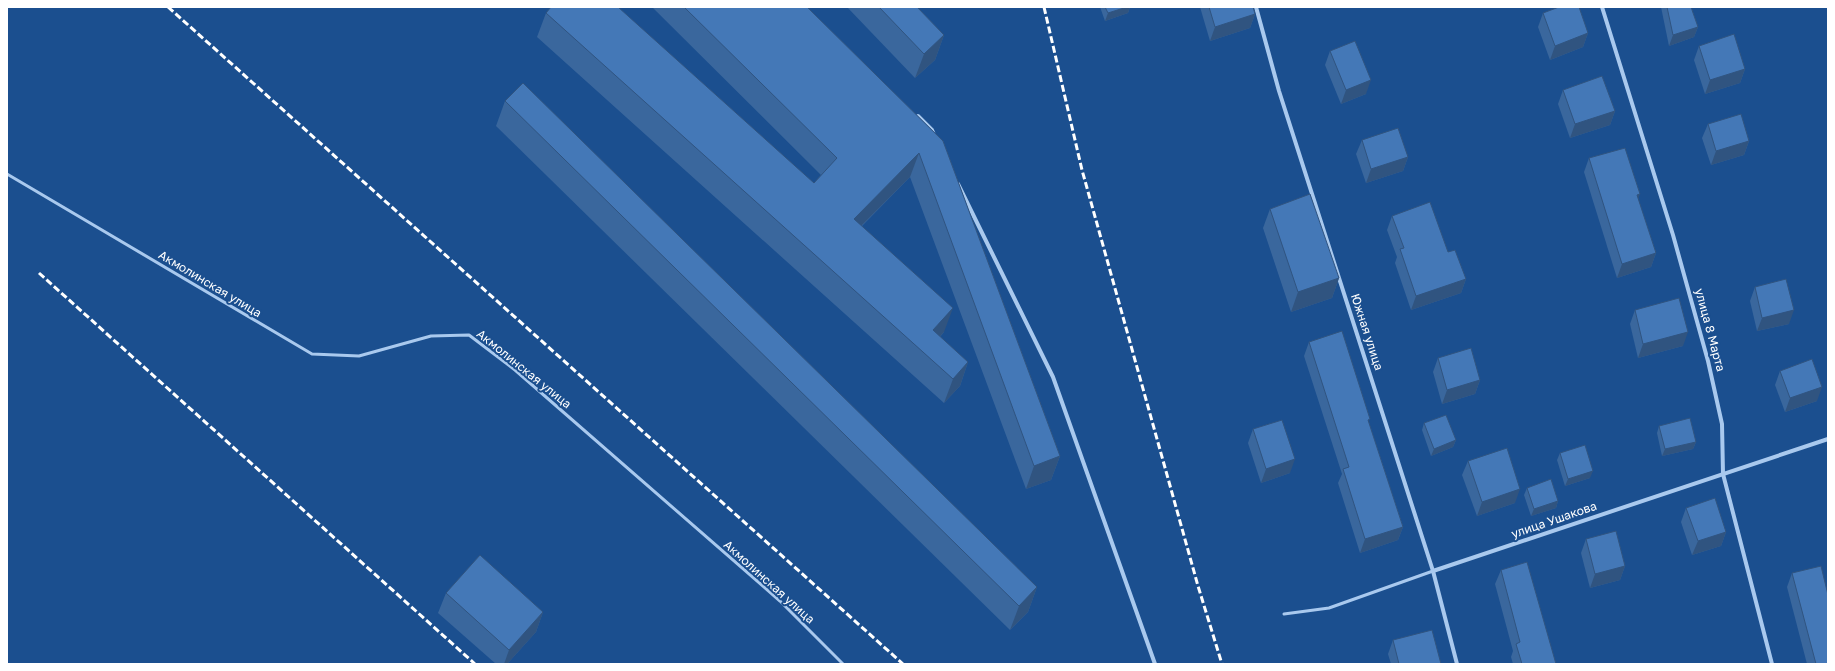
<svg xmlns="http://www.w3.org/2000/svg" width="1835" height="671" font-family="'Golos Text',sans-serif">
	<rect width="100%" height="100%" fill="#1b4f8f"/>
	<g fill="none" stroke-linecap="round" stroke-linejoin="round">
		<g stroke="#a9c9ee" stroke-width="3">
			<path d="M7 174 312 354 359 356 431 336 469 335 515 370 780 601 843 664"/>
			<path d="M1284 614 1329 608 1433 571"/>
		</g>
		<g stroke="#a9c9ee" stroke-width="4">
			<path d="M1256 7 1279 91 1433 571 1457 664"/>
			<path d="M1602 7 1673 235 1708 361 1722 424 1723 474 1772 664"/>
			<path d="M918 116 932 130 934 135"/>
			<path d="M958 184 1053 377 1155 664"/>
			<path d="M1433 571 1828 439"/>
		</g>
		<g stroke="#fff" stroke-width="3" stroke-dasharray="7 3" stroke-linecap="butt">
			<path d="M168 7 903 664"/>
			<path d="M1044 7 1082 170 1198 586 1222 664"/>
			<path d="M39 273 475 664"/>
		</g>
	</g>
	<g fill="#3a679d">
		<path d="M652 7H807L943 141 1060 456 1051 480 1026 489 910 177 862 226 944 332 940 337 968 362 960 386 944 403 537 37 546 13 814 183 821 175Z"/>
		<path d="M847 7H917L944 35 935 60 915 78Z"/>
		<path d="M1100 7H1130L1128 13 1105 21Z"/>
		<path d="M1200 7H1253L1255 14 1250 28 1210 41Z"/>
		<path d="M1661 7H1691L1698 27 1694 37 1669 46Z"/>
		<path d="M1543 13 1588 33 1583 47 1550 60 1538 27Z"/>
		<path d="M1699 46 1745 69 1740 83 1705 94 1694 60Z"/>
		<path d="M1330 51 1366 94 1341 104 1325 65Z"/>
		<path d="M1563 90 1615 111 1610 125 1570 138 1558 104Z"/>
		<path d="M505 101 1037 587 1028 612 1010 630 496 126Z"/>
		<path d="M1708 124 1749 141 1744 155 1711 165 1702 138Z"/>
		<path d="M1362 140 1408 157 1403 171 1366 183 1356 154Z"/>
		<path d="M1589 158 1638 200 1656 253 1651 267 1617 278 1584 172Z"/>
		<path d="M1270 209 1339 278 1332 298 1291 312 1263 228Z"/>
		<path d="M1392 216 1448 252 1466 279 1461 293 1411 310 1395 263 1397 257 1387 230Z"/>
		<path d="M1755 287 1789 324 1757 331 1750 301Z"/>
		<path d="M1635 310 1683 346 1638 358 1630 324Z"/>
		<path d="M1309 342 1369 423 1403 527 1398 540 1360 553 1338 483 1342 474 1304 356Z"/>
		<path d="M1438 358 1480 380 1475 394 1442 404 1433 372Z"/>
		<path d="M1780 371 1817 401 1785 412 1775 385Z"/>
		<path d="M1424 423 1456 440 1453 447 1431 456 1422 430Z"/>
		<path d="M1659 426 1696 442 1693 449 1662 456 1657 433Z"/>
		<path d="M1253 429 1290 473 1261 483 1248 443Z"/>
		<path d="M1560 453 1590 478 1565 486 1557 460Z"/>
		<path d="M1468 461 1515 503 1477 516 1462 475Z"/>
		<path d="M1527 488 1558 501 1556 508 1531 516 1524 495Z"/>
		<path d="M1686 508 1726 532 1721 546 1692 555 1681 522Z"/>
		<path d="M1586 539 1625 566 1620 580 1590 588 1581 553Z"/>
		<path d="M1501 570 1556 664H1513L1511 657 1513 651 1495 584Z"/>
		<path d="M1792 573 1828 664H1807L1787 587Z"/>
		<path d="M446 593 543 612 536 632 507 664H496L438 613Z"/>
		<path d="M1393 640 1441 664H1391L1388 654Z"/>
	</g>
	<g fill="#305480">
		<path d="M1127 7H1130L1128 13 1105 21 1108 13Z"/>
		<path d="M1255 14 1250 28 1210 41 1215 27Z"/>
		<path d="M1698 27 1694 37 1669 46 1673 35Z"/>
		<path d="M1588 33 1583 47 1550 60 1555 46Z"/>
		<path d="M944 35 935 60 915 78 924 54Z"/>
		<path d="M1745 69 1740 83 1705 94 1710 80Z"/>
		<path d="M1371 80 1366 94 1341 104 1346 90Z"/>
		<path d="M1615 111 1610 125 1570 138 1575 124Z"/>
		<path d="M1749 141 1744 155 1711 165 1716 151Z"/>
		<path d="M919 153 910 177 845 242 854 219Z"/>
		<path d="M1408 157 1403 171 1366 183 1371 169Z"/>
		<path d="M1640 194 1635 208 1637 195Z"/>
		<path d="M1656 253 1651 267 1617 278 1622 264Z"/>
		<path d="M1339 278 1332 298 1291 312 1298 292Z"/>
		<path d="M1466 279 1461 293 1411 310 1416 296Z"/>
		<path d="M953 308 944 332 924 354 933 330Z"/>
		<path d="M1794 310 1789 324 1757 331 1762 318Z"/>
		<path d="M1688 332 1683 346 1638 358 1643 344Z"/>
		<path d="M968 362 960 386 944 403 953 379Z"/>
		<path d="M1480 380 1475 394 1442 404 1447 390Z"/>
		<path d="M1822 387 1817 401 1785 412 1790 398Z"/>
		<path d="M1456 440 1453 447 1431 456 1434 449Z"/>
		<path d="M1696 442 1693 449 1662 456 1665 449Z"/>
		<path d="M1060 456 1051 480 1026 489 1034 466Z"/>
		<path d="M1295 459 1290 473 1261 483 1266 469Z"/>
		<path d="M1593 471 1590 478 1565 486 1568 479Z"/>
		<path d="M1520 489 1515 503 1477 516 1482 502Z"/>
		<path d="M1558 501 1556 508 1531 516 1534 509Z"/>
		<path d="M1403 527 1398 540 1360 553 1365 539Z"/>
		<path d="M1726 532 1721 546 1692 555 1698 541Z"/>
		<path d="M1625 566 1620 580 1590 588 1595 574Z"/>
		<path d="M1037 587 1028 612 1010 630 1019 606Z"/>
		<path d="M543 612 536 632 507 664H504L509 650Z"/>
	</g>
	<g fill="#4478b7" stroke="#305480">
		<path d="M551 7H618L814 183 837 158 684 7H807L943 141 1060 456 1034 466 919 153 854 219 953 308 933 330 968 362 953 379 546 13Z"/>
		<path d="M879 7H917L944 35 924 54Z"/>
		<path d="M1105 7H1127L1108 13Z"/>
		<path d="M1209 7H1253L1255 14 1215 27Z"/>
		<path d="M1559 7H1579L1588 33 1555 46 1543 13Z"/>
		<path d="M1667 7H1691L1698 27 1673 35Z"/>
		<path d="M1734 34 1745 69 1710 80 1699 46Z"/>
		<path d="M1355 41 1371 80 1346 90 1330 51Z"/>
		<path d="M1602 76 1615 111 1575 124 1563 90Z"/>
		<path d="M523 83 1037 587 1019 606 505 101Z"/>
		<path d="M1741 114 1749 141 1716 151 1708 124Z"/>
		<path d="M1398 128 1408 157 1371 169 1362 140Z"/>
		<path d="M1625 148 1640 194 1637 195 1656 253 1622 264 1589 158Z"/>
		<path d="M1310 194 1339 278 1298 292 1270 209Z"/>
		<path d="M1430 202 1448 252 1455 250 1466 279 1416 296 1400 249 1404 248 1392 216Z"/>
		<path d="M1786 279 1794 310 1762 318 1755 287Z"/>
		<path d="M1679 298 1688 332 1643 344 1635 310Z"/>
		<path d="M1342 331 1370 419 1368 420 1403 527 1365 539 1343 469 1349 467 1309 342Z"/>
		<path d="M1471 348 1480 380 1447 390 1438 358Z"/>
		<path d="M1812 359 1822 387 1790 398 1780 371Z"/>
		<path d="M1446 415 1456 440 1434 449 1424 423Z"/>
		<path d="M1690 418 1696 442 1665 449 1659 426Z"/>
		<path d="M1282 420 1295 459 1266 469 1253 429Z"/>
		<path d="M1585 445 1593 471 1568 479 1560 453Z"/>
		<path d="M1507 448 1520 489 1482 502 1468 461Z"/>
		<path d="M1551 479 1558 501 1534 509 1527 488Z"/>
		<path d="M1715 498 1726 532 1698 541 1686 508Z"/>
		<path d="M1616 531 1625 566 1595 574 1586 539Z"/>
		<path d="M480 555 543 612 509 650 446 593Z"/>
		<path d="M1527 562 1556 664H1522L1516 644 1520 642 1501 570Z"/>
		<path d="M1821 566 1828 595V664H1816L1792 573Z"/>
		<path d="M1432 630 1441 664H1399L1393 640Z"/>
	</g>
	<g text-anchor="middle" stroke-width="4" stroke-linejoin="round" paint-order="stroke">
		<g font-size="12" fill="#fff" stroke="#1b4f8f">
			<text transform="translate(210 284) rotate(31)" y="4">Акмолинская улица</text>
			<text transform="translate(1710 330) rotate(75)" y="4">улица 8 Марта</text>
			<text transform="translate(1367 332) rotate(72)" y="4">Южная улица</text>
			<text transform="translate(524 369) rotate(39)" y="4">Акмолинская улица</text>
			<text transform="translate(1554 520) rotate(-19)" y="4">улица Ушакова</text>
			<text transform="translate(769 582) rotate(42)" y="4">Акмолинская улица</text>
		</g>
	</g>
	<rect width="1835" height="671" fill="none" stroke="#ffffff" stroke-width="16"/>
</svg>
